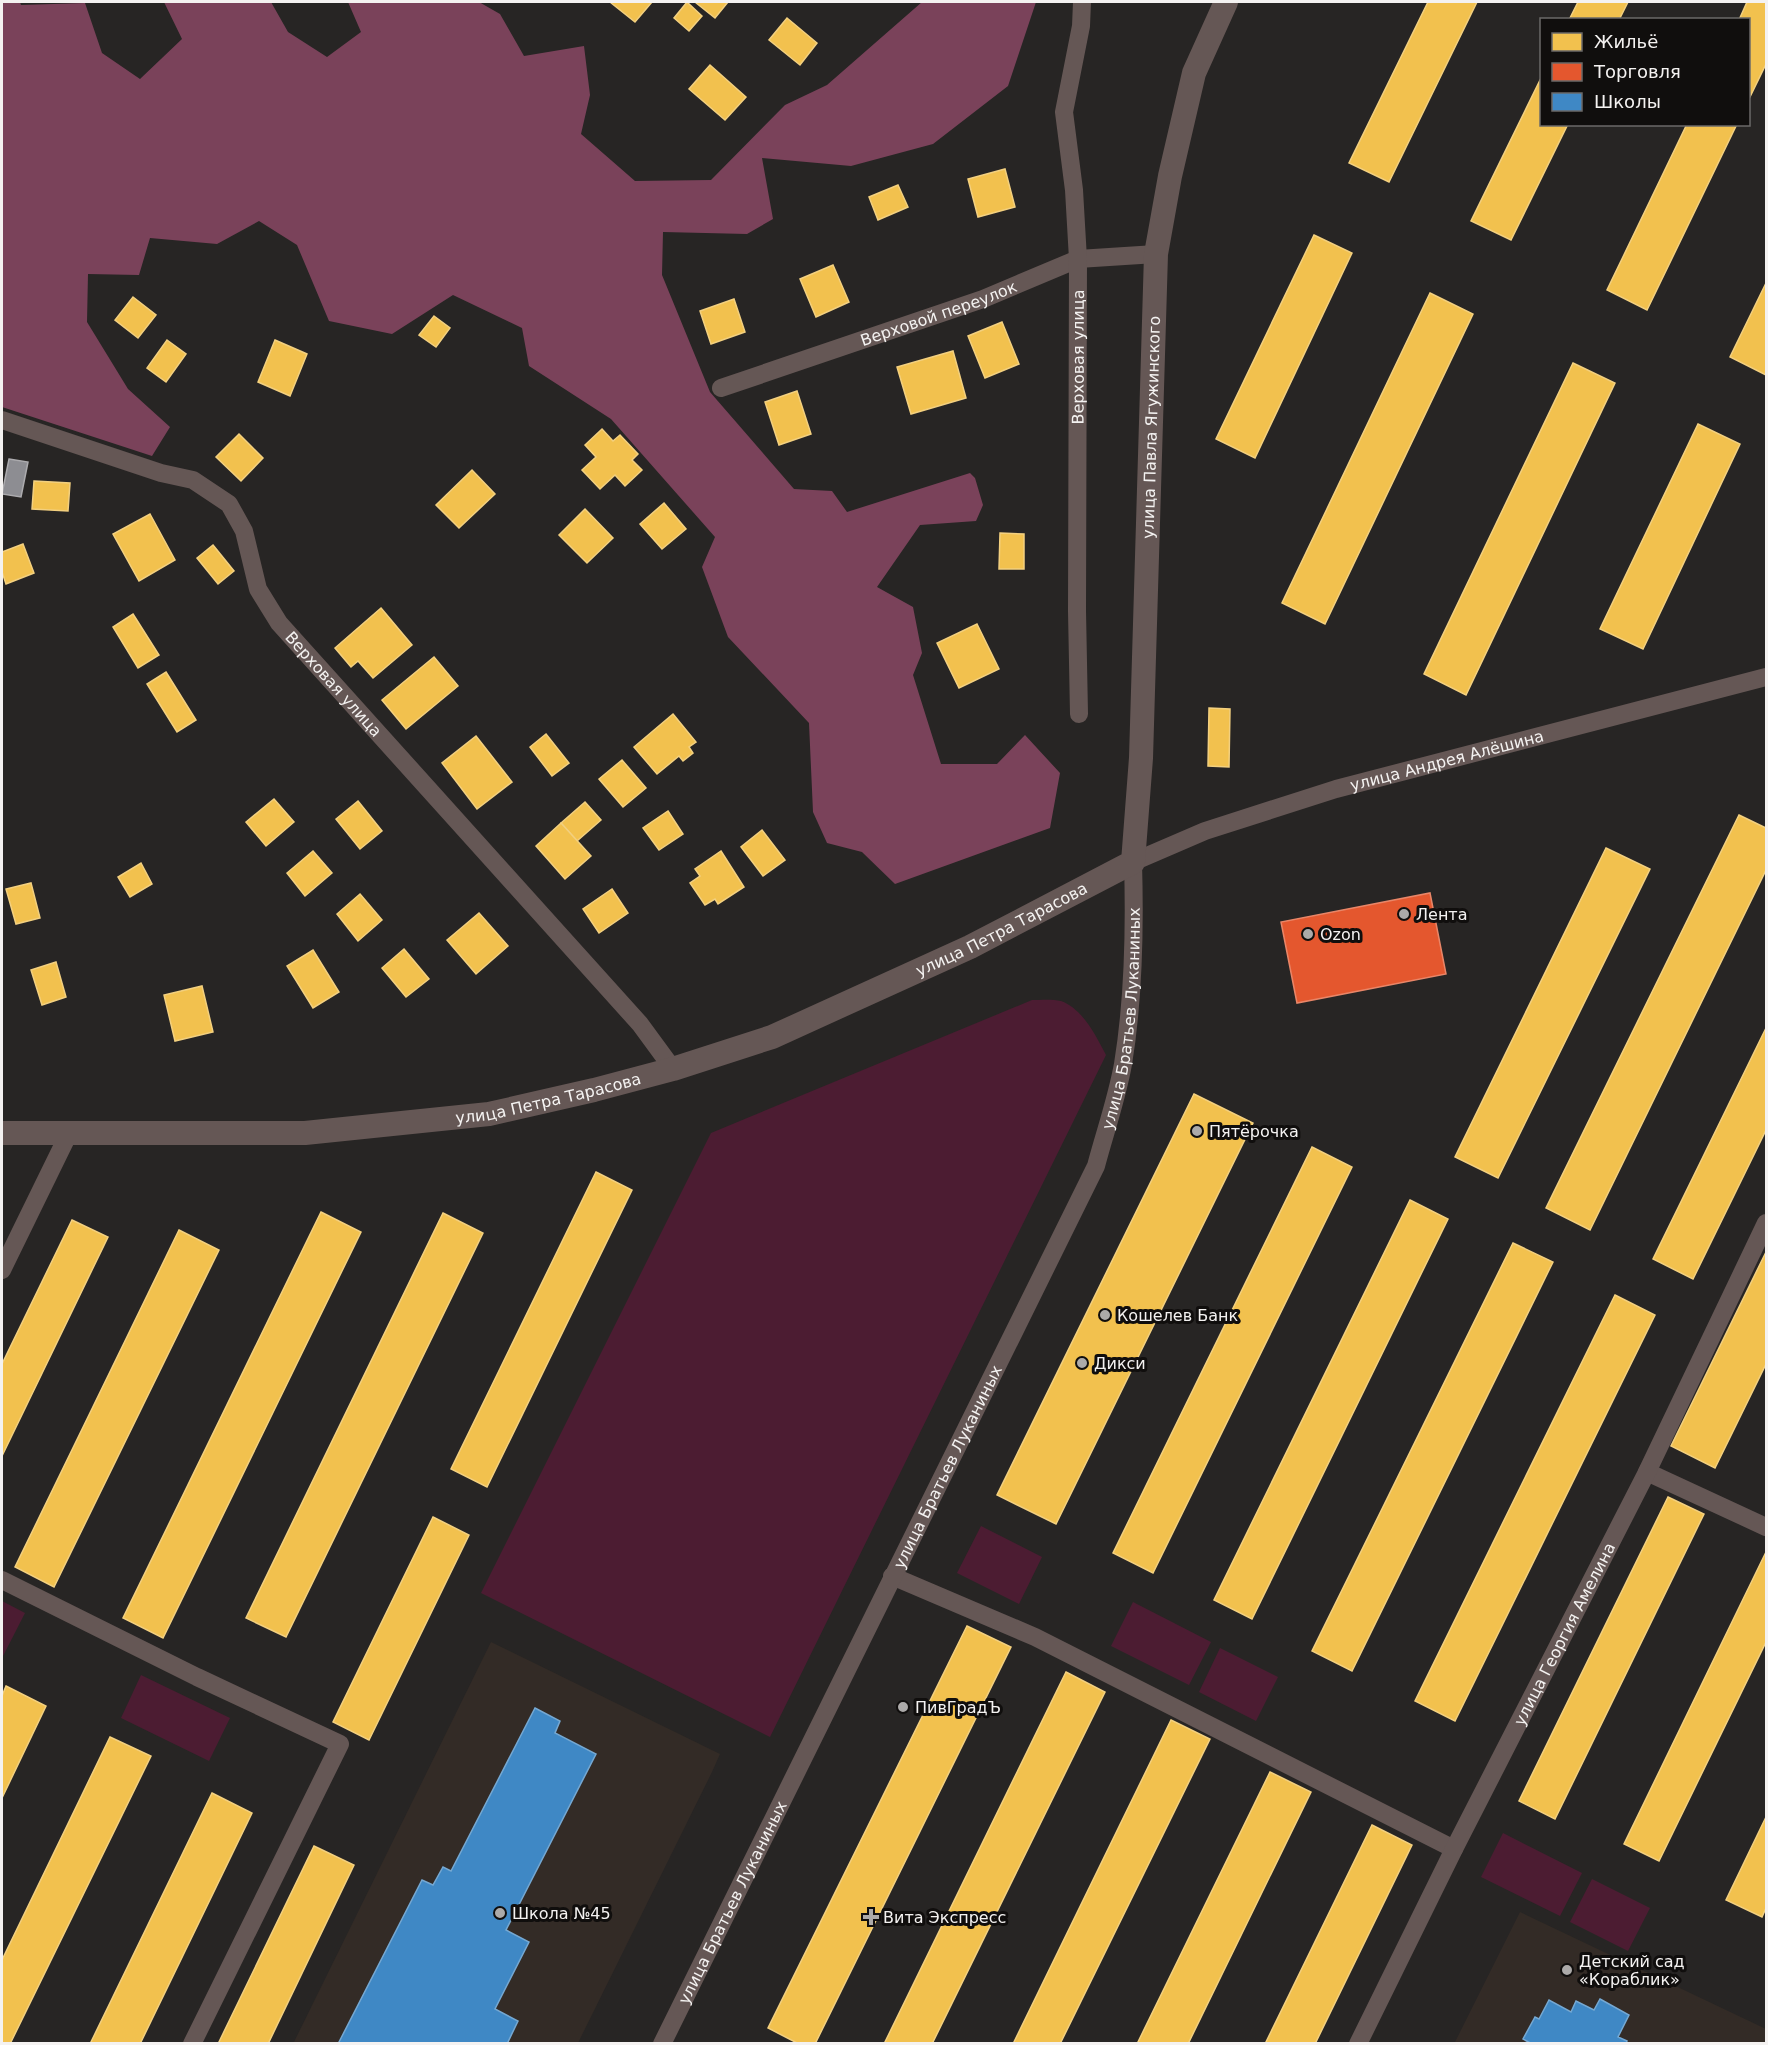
<svg xmlns="http://www.w3.org/2000/svg" width="1768" height="2045" font-family="'DejaVu Sans',sans-serif">
	<rect width="100%" height="100%" fill="#272524"/>
	<g fill="#332b26">
		<path d="M491 1642 720 1754 712 1772 578 2043 293 2044Z"/>
		<path d="M1520 1912 1766 2029V2044H1454Z"/>
	</g>
	<g fill="#4c1c32">
		<path d="M1032 1000C1040 1000 1053 999 1061 1001 1083 1009 1096 1036 1106 1055L770 1737 481 1593 711 1133Z"/>
		<path d="M981 1526 1042 1557 1019 1604 957 1573Z"/>
		<path d="M2 1601 25 1613 2 1658Z"/>
		<path d="M1133 1602 1211 1642 1189 1685 1111 1646Z"/>
		<path d="M1220 1648 1278 1677 1256 1721 1199 1692Z"/>
		<path d="M141 1675 230 1718 209 1761 121 1718Z"/>
		<path d="M1503 1833 1582 1873 1560 1916 1481 1877Z"/>
		<path d="M1592 1879 1650 1908 1628 1951 1570 1922Z"/>
	</g>
	<path fill="#7a425a" d="M2 2H20L21 5 85 3 102 53 140 79 182 39 164 2H271L288 32 327 57 361 32 348 2H479L500 14 524 56 584 46 590 95 581 134 635 181 711 180 785 105 827 85 922 2H1036L1008 86 933 144 851 166 762 158 773 219 747 234 663 232 662 275 710 392 794 489 832 491 847 512 970 473 975 478 983 505 976 521 920 525 877 587 913 607 922 653 913 675 941 764H997L1025 735 1060 773 1050 828 895 884 862 852 827 843 813 812 809 723 728 637 702 567 715 537 611 419 529 366 522 328 453 295 392 334 329 321 297 245 259 221 217 244 150 238 139 275 88 274 87 322 128 389 170 427 152 456 2 407Z"/>
	<g fill="#f2c14e" stroke="#f3d07f" stroke-width="1.5">
		<path d="M610 2H652L635 22Z"/>
		<path d="M687 2 702 16 689 31 674 18Z"/>
		<path d="M695 2H728L715 18Z"/>
		<path d="M1428 2H1477L1389 182 1349 163Z"/>
		<path d="M1578 2H1628L1619 20H1569Z"/>
		<path d="M1747 2H1766V64L1748 101V20H1739Z"/>
		<path d="M787 18 817 43 800 65 769 40Z"/>
		<path d="M710 65 746 97 725 120 689 89Z"/>
		<path d="M1542 76V124H1568L1511 240 1471 221Z"/>
		<path d="M1687 124H1737L1647 310 1607 290Z"/>
		<path d="M1005 169 1015 207 978 217 968 179Z"/>
		<path d="M898 185 908 207 878 220 869 197Z"/>
		<path d="M1314 235 1352 253 1255 458 1216 439Z"/>
		<path d="M833 265 849 302 816 317 800 279Z"/>
		<path d="M1766 283V375L1730 357Z"/>
		<path d="M1430 293 1473 314 1325 624 1282 603Z"/>
		<path d="M133 297 156 315 138 338 115 320Z"/>
		<path d="M734 299 745 332 711 344 700 311Z"/>
		<path d="M434 316 450 328 436 347 419 335Z"/>
		<path d="M1002 322 1019 364 985 378 968 336Z"/>
		<path d="M167 340 186 354 166 382 147 368Z"/>
		<path d="M275 340 307 354 290 396 258 382Z"/>
		<path d="M953 351 966 398 911 414 897 367Z"/>
		<path d="M1573 363 1615 383 1466 695 1424 674Z"/>
		<path d="M797 391 811 434 779 445 765 402Z"/>
		<path d="M1698 424 1740 444 1643 649 1600 629Z"/>
		<path d="M602 429 613 441 620 435 638 454 632 460 642 470 625 486 615 475 600 489 582 470 596 457 585 445Z"/>
		<path d="M239 434 263 458 241 481 216 457Z"/>
		<path d="M472 470 495 494 459 528 436 505Z"/>
		<path d="M34 481 70 483 68 511 32 509Z"/>
		<path d="M664 503 686 529 662 549 640 524Z"/>
		<path d="M585 509 613 538 587 563 559 535Z"/>
		<path d="M150 514 175 560 139 581 113 534Z"/>
		<path d="M1000 533 1024 534V569H999Z"/>
		<path d="M23 544 34 573 6 584 2 572V552Z"/>
		<path d="M213 545 234 571 218 584 197 558Z"/>
		<path d="M381 608 412 645 373 678 358 661 351 667 335 648Z"/>
		<path d="M133 614 159 655 138 668 113 627Z"/>
		<path d="M977 624 999 669 959 688 937 643Z"/>
		<path d="M434 657 458 686 406 729 382 700Z"/>
		<path d="M166 672 196 720 177 732 147 684Z"/>
		<path d="M1209 708 1230 709 1229 767 1208 766Z"/>
		<path d="M673 714 696 742 689 747 693 753 683 761 679 756 657 774 634 747Z"/>
		<path d="M546 734 569 763 552 776 530 747Z"/>
		<path d="M476 736 512 782 477 809 442 763Z"/>
		<path d="M622 760 646 788 623 807 599 779Z"/>
		<path d="M274 799 294 822 266 846 246 822Z"/>
		<path d="M358 801 382 831 360 849 336 819Z"/>
		<path d="M585 802 601 820 577 841 561 823Z"/>
		<path d="M668 811 683 834 659 850 643 828Z"/>
		<path d="M1739 815 1766 828V870L1590 1230 1546 1208Z"/>
		<path d="M561 823 591 856 565 879 536 846Z"/>
		<path d="M762 830 785 860 763 876 741 847Z"/>
		<path d="M1606 848 1650 869 1498 1178 1455 1157Z"/>
		<path d="M313 851 332 873 305 896 287 873Z"/>
		<path d="M721 851 744 887 718 904 715 899 705 905 690 883 700 876 695 869Z"/>
		<path d="M141 863 152 884 130 897 118 877Z"/>
		<path d="M31 883 40 918 16 924 6 889Z"/>
		<path d="M612 889 628 913 599 933 583 909Z"/>
		<path d="M360 894 382 920 358 941 337 914Z"/>
		<path d="M479 913 508 946 476 974 447 940Z"/>
		<path d="M404 949 429 979 406 997 382 968Z"/>
		<path d="M313 950 339 992 313 1008 287 966Z"/>
		<path d="M56 962 66 997 42 1005 31 970Z"/>
		<path d="M202 986 213 1032 175 1041 164 995Z"/>
		<path d="M1766 1028V1130L1693 1279 1653 1259Z"/>
		<path d="M1194 1094 1253 1123 1056 1524 997 1495Z"/>
		<path d="M1312 1147 1352 1167 1153 1573 1113 1553Z"/>
		<path d="M596 1172 632 1190 487 1487 451 1469Z"/>
		<path d="M1410 1200 1448 1219 1252 1619 1214 1600Z"/>
		<path d="M321 1212 361 1232 163 1638 123 1618Z"/>
		<path d="M443 1213 483 1233 286 1637 246 1618Z"/>
		<path d="M72 1220 108 1237 2 1456V1364Z"/>
		<path d="M179 1230 219 1250 54 1587 15 1567Z"/>
		<path d="M1513 1243 1553 1262 1352 1671 1312 1651Z"/>
		<path d="M1766 1252V1364L1715 1468 1671 1446Z"/>
		<path d="M1615 1295 1655 1315 1455 1721 1415 1701Z"/>
		<path d="M1668 1497 1704 1514 1555 1819 1519 1801Z"/>
		<path d="M433 1517 469 1535 369 1740 333 1722Z"/>
		<path d="M1766 1552V1642L1659 1861 1624 1844Z"/>
		<path d="M967 1626 1011 1647 815 2044H799L768 2028Z"/>
		<path d="M1066 1672 1105 1692 932 2044H884Z"/>
		<path d="M6 1686 46 1706 2 1798V1696Z"/>
		<path d="M1171 1720 1210 1739 1060 2044H1013Z"/>
		<path d="M110 1737 151 1756 10 2044H2V1960Z"/>
		<path d="M1270 1772 1311 1792 1188 2044H1137Z"/>
		<path d="M212 1793 252 1813 140 2044H90Z"/>
		<path d="M1766 1817V1908L1762 1917 1726 1900Z"/>
		<path d="M1372 1825 1412 1845 1315 2044H1265Z"/>
		<path d="M314 1846 354 1865 268 2044H218Z"/>
	</g>
	<path fill="#e4572e" stroke="#e98668" stroke-width="1.5" d="M1430 893 1446 974 1297 1003 1281 922Z"/>
	<g fill="#3f88c5" stroke="#75a8d2" stroke-width="1.5">
		<path d="M535 1708 560 1721 555 1733 596 1754 506 1930 529 1942 495 2009 518 2021 507 2044H338L422 1880 433 1885 443 1867 451 1871Z"/>
		<path d="M1600 1999 1629 2015 1618 2037 1627 2041 1626 2044H1532L1523 2039 1535 2017 1539 2019 1549 2000 1571 2012 1576 2001 1594 2010Z"/>
	</g>
	<path fill="#8d8d92" stroke="#acabae" stroke-width="1.5" d="M9 459 28 462 21 497 2 494Z"/>
	<g fill="none" stroke-linecap="round" stroke-linejoin="round">
		<g stroke="#655755" stroke-width="18">
			<path id="s1" d="M721 388 983 299 1078 259 1156 254"/>
			<path id="s2" d="M2 420 161 473 193 480 229 504 244 531 258 589 279 623 640 1024 673 1069"/>
			<path id="s3" d="M1079 714 1077 611 1078 259 1074 190 1064 112 1081 26 1082 2"/>
			<path d="M2 1270 68 1135"/>
			<path d="M1647 1472 1766 1527"/>
			<path d="M892 1576 1035 1637 1454 1849"/>
			<path d="M2 1580 197 1677 340 1744 192 2044"/>
			<path id="s4" d="M662 2044 1096 1166C1105 1132 1117 1098 1123 1064 1134 997 1135 930 1133 862L1205 831 1336 789 1766 677"/>
			<path id="s5" d="M1358 2044 1454 1849 1647 1472 1766 1223"/>
		</g>
		<path stroke="#655755" stroke-width="24" id="s6" d="M2 1133H305L489 1114 594 1090 673 1069 772 1037 970 947 1133 862 1141 758 1156 254 1170 176 1194 73 1226 2"/>
	</g>
	<g fill="#acaaa9" stroke="#100e0d" stroke-width="2">
		<circle cx="1404" cy="914" r="6"/>
		<circle cx="1308" cy="934" r="6"/>
		<circle cx="1197" cy="1131" r="6"/>
		<circle cx="1105" cy="1315" r="6"/>
		<circle cx="1082" cy="1363" r="6"/>
		<circle cx="903" cy="1707" r="6"/>
		<circle cx="500" cy="1913" r="6"/>
		<path d="M868 1908h6v6h6v6h-6v6h-6v-6h-6v-6h6z"/>
		<circle cx="1567" cy="1970" r="6"/>
	</g>
	<g text-anchor="middle" stroke-width="6" stroke-linejoin="round" paint-order="stroke">
		<g font-size="16" fill="#f4f2f1" stroke="#100e0d">
			<text dy="6" stroke="none"><textPath href="#s1" startOffset="230">Верховой переулок</textPath></text>
			<text dy="6" stroke="none"><textPath href="#s3" startOffset="357">Верховая улица</textPath></text>
			<text dy="6" stroke="none"><textPath href="#s6" startOffset="1618">улица Павла Ягужинского</textPath></text>
			<text dy="6" stroke="none"><textPath href="#s2" startOffset="456">Верховая улица</textPath></text>
			<text dy="6" stroke="none"><textPath href="#s4" startOffset="1618">улица Андрея Алёшина</textPath></text>
			<text dy="6" stroke="none"><textPath href="#s6" startOffset="1035">улица Петра Тарасова</textPath></text>
			<text dy="6" stroke="none"><textPath href="#s4" startOffset="1130">улица Братьев Луканиных</textPath></text>
			<text dy="6" stroke="none"><textPath href="#s6" startOffset="549">улица Петра Тарасова</textPath></text>
			<text dy="6" stroke="none"><textPath href="#s4" startOffset="644">улица Братьев Луканиных</textPath></text>
			<text dy="6" stroke="none"><textPath href="#s5" startOffset="459">улица Георгия Амелина</textPath></text>
			<text dy="6" stroke="none"><textPath href="#s4" startOffset="158">улица Братьев Луканиных</textPath></text>
		</g>
		<g font-size="16" fill="#f4f2f1" stroke="#100e0d" text-anchor="start">
			<text x="1416" y="920">Лента</text>
			<text x="1320" y="940">Ozon</text>
			<text x="1209" y="1137">Пятёрочка</text>
			<text x="1117" y="1321">Кошелев Банк</text>
			<text x="1094" y="1369">Дикси</text>
			<text x="915" y="1713">ПивГрадЪ</text>
			<text x="512" y="1919">Школа №45</text>
			<text x="883" y="1923">Вита Экспресс</text>
			<text x="1579" y="1967">Детский сад<tspan x="1579" dy="18">«Кораблик»</tspan></text>
		</g>
	</g>
	<rect width="1768" height="2045" fill="none" stroke="#f4f2f1" stroke-width="6"/>
	<rect x="1540" y="18" width="210" height="108" fill="#100e0d" stroke="#6b6968" stroke-width="1.5"/>
	<rect x="1552" y="33" width="30" height="18" fill="#f2c14e" stroke="#6b6968" stroke-width="1.5"/>
	<text x="1594" y="48" font-size="18" fill="#f4f2f1">Жильё</text>
	<rect x="1552" y="63" width="30" height="18" fill="#e4572e" stroke="#6b6968" stroke-width="1.5"/>
	<text x="1594" y="78" font-size="18" fill="#f4f2f1">Торговля</text>
	<rect x="1552" y="93" width="30" height="18" fill="#3f88c5" stroke="#6b6968" stroke-width="1.5"/>
	<text x="1594" y="108" font-size="18" fill="#f4f2f1">Школы</text>
</svg>
